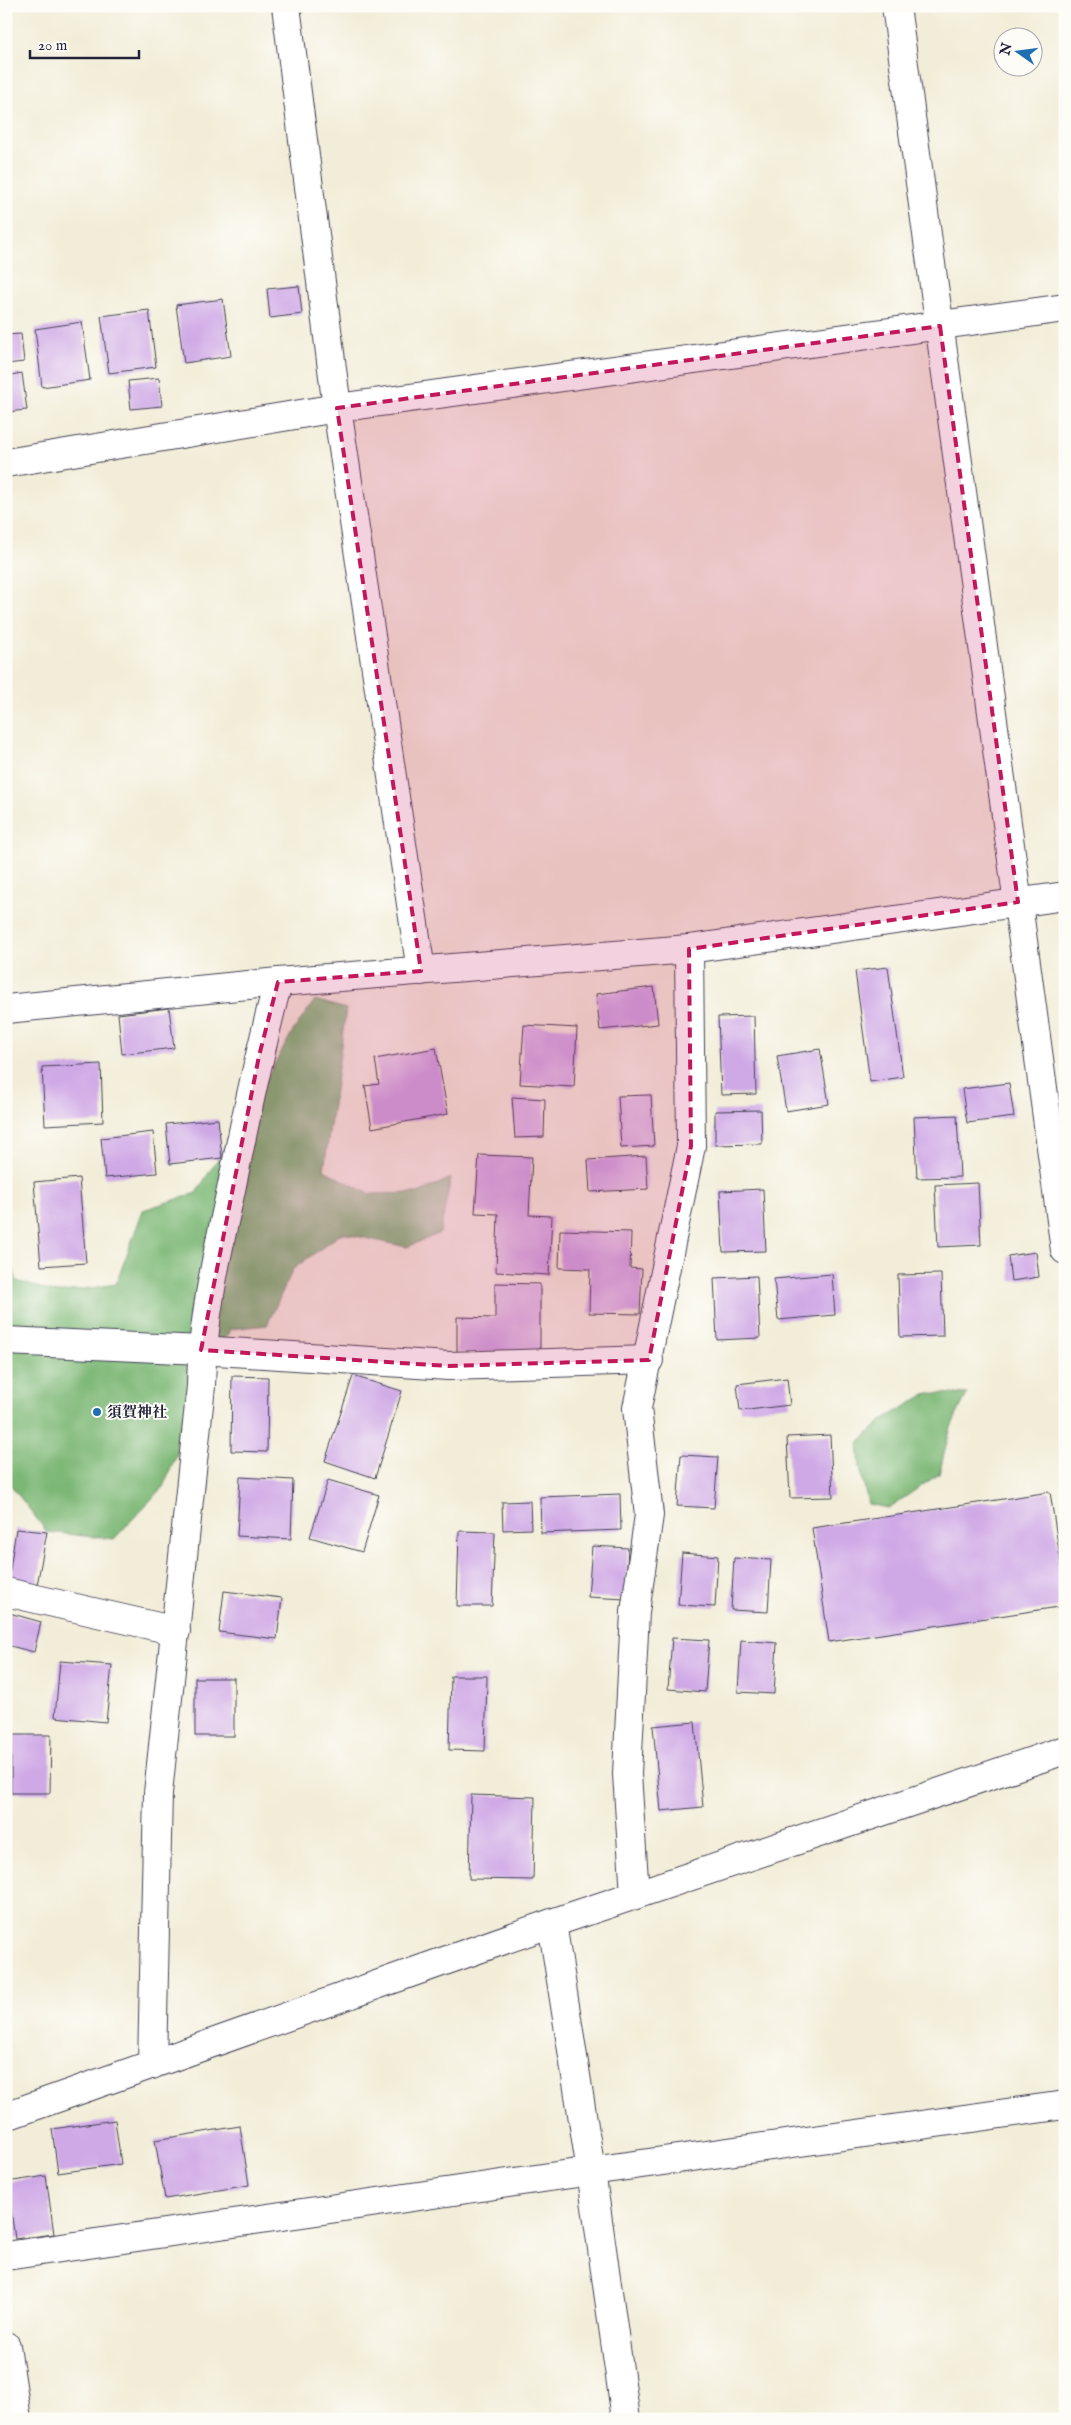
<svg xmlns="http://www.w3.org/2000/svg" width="1071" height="2425" font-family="'IM FELL English','Noto Serif JP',serif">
	<rect width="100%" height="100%" fill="#fdfcf7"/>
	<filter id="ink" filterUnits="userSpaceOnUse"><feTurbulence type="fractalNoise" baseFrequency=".02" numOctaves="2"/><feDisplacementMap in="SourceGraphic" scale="10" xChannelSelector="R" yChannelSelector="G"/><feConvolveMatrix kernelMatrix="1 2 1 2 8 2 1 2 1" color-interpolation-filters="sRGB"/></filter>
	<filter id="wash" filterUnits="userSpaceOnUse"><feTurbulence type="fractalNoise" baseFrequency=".0096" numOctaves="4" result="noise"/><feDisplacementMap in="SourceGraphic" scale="20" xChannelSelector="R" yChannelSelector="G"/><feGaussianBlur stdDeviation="1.12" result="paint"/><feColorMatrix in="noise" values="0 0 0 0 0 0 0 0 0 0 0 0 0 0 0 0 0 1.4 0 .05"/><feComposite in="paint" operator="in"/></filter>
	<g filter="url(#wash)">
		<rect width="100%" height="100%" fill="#f2edd8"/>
		<g fill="#7cb775" stroke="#4f6c58">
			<path d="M315 1000 346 1009 324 1170 370 1194 418 1193 451 1178 440 1233 407 1247 342 1233 293 1269 267 1325 230 1329 163 1487 114 1539 47 1532 6 1479V1246L17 1281 57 1293 116 1284 143 1210 196 1193 247 1113 293 1031Z"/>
			<path d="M928 1393 967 1394 951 1427 939 1474 889 1508 868 1504 860 1468 858 1443 884 1419Z"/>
		</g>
		<g id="blocks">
			<g fill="#cfa9e6">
				<path d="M299 286 302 314 270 318 267 289Z"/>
				<path d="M223 299 231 356 184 363 176 305Z"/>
				<path d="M149 310 156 367 109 373 101 316Z"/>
				<path d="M82 322 90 380 42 387 35 329Z"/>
				<path d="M21 334 24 362 6 364V335Z"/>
				<path d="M22 373 27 410 6 412V376Z"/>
				<path d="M159 378 162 406 131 409 128 381Z"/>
				<path d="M888 967 903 1077 870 1082 855 971Z"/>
				<path d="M654 987 658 1024 600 1030 596 994Z"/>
				<path d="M169 1008 174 1048 122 1054 118 1014Z"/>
				<path d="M754 1016 756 1094 721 1095 718 1017Z"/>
				<path d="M524 1025 577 1028 574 1087 520 1084Z"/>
				<path d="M436 1048 448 1114 372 1128 365 1086 379 1084 375 1059Z"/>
				<path d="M820 1049 829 1104 786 1111 777 1056Z"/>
				<path d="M101 1064 103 1122 45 1125 42 1067Z"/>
				<path d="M1009 1083 1014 1117 967 1123 962 1089Z"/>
				<path d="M651 1095 654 1146 621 1148 618 1096Z"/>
				<path d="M512 1097 545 1099 544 1137 515 1138Z"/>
				<path d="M761 1110 762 1144 715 1145V1111Z"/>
				<path d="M957 1115 960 1177 917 1178 914 1117Z"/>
				<path d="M218 1119 222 1158 170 1164 166 1124Z"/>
				<path d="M153 1132 157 1173 105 1178 101 1138Z"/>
				<path d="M479 1155 532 1157 529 1215 552 1216 549 1275 496 1272 498 1214 475 1213Z"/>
				<path d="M646 1156 648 1189 590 1192 588 1160Z"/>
				<path d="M79 1178 86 1263 41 1266 34 1182Z"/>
				<path d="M978 1183 981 1245 938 1247 935 1185Z"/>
				<path d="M763 1189 766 1251 723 1252 720 1191Z"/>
				<path d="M560 1230 631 1232 630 1268 642 1269 640 1314 589 1313 590 1269 559 1268Z"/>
				<path d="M1036 1252 1039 1277 1011 1281 1008 1256Z"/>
				<path d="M832 1274 835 1315 778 1320 774 1279Z"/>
				<path d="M941 1274 943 1336 900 1337 898 1275Z"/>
				<path d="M757 1276 760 1338 717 1340 714 1278Z"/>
				<path d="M495 1283 540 1284V1354L457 1353V1317L495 1318Z"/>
				<path d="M232 1376 268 1377 267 1452 231 1451Z"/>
				<path d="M353 1376 402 1391 375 1478 325 1461Z"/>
				<path d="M787 1378 790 1405 740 1411 737 1384Z"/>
				<path d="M830 1435 833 1497 790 1498 787 1437Z"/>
				<path d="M681 1455 718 1457 714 1508 677 1506Z"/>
				<path d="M240 1477 293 1480 291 1539 237 1536Z"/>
				<path d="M328 1480 379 1495 362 1552 310 1537Z"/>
				<path d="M1050 1492 1065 1590V1606L829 1642 812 1528Z"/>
				<path d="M620 1494 621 1530 541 1533 540 1497Z"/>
				<path d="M530 1501 531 1529 503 1530 502 1502Z"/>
				<path d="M16 1529 47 1532 37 1585 8 1583Z"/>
				<path d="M459 1531 495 1532 492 1606H457Z"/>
				<path d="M592 1546 628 1548 625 1599 588 1597Z"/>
				<path d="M682 1553 718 1556 715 1607 678 1605Z"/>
				<path d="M734 1558 771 1560 768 1612 731 1610Z"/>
				<path d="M224 1591 282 1598 277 1639 219 1632Z"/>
				<path d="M6 1612 41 1622 34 1652 6 1645Z"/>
				<path d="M672 1638 709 1640 705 1692 668 1689Z"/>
				<path d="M741 1640 777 1643 774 1694 738 1692Z"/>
				<path d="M60 1661 112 1665 106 1722 55 1717Z"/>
				<path d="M451 1676H487L485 1751 449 1750Z"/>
				<rect x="195" y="1678" width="39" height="58"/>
				<path d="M695 1722 703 1807 661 1811 653 1726Z"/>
				<path d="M11 1735H51L50 1793H11Z"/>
				<path d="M471 1795 535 1797 533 1880 469 1879Z"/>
				<path d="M115 2120 121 2164 58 2173 52 2129Z"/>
				<path d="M240 2126 249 2185 165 2199 155 2140Z"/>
				<path d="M46 2176 54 2234 15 2239 7 2182Z"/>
			</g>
		</g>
	</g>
	<g filter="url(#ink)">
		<use href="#blocks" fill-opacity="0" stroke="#414053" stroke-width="1"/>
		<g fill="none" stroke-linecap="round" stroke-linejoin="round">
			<defs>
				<g id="street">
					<path d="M286 6 337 408 421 971"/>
					<path d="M896 6 1065 1250"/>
					<path d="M6 1009 278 982 689 949 1065 896"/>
					<path d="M6 1341 201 1350 448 1366 649 1360"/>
					<path d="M6 1592 176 1631"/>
					<path d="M635 1895 627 1774 635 1612 649 1515 637 1408 691 1146 689 949"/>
					<path d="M552 1923 591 2171 626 2419"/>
					<path d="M152 2065 158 1793 201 1386C202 1321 217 1254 231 1190 245 1120 260 1051 278 982"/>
					<path d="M6 2116 552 1923 1065 1750"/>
					<path d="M6 2256 591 2171 1065 2105"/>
					<path d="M6 2346 17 2419"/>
				</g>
				<path id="secondary" d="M6 463 337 408 1065 308"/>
			</defs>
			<use href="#street" stroke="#414053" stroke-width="30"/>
			<use href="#secondary" stroke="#414053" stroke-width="30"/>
			<use href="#street" stroke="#fff" stroke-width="28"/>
			<use href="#secondary" stroke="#fff" stroke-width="28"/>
		</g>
	</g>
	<path fill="#c2185b" fill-opacity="0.2" stroke="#c2185b" stroke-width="4" stroke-dasharray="10 6" stroke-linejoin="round" d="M940 326 1018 902 689 949 691 1146 649 1360 448 1366 201 1350 259 1056 278 982 421 971 337 408Z"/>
	<circle fill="#1f6fb2" stroke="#fdfcf7" stroke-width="2" cx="97" cy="1412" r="5"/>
	<g text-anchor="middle" stroke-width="4" stroke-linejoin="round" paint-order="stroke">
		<g font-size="15" font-weight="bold" fill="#22223b" stroke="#fdfcf7" text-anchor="start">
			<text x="107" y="1417">須賀神社</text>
		</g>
	</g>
	<rect width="1071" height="2425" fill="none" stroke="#fdfcf7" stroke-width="25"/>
	<g transform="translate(1018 52) rotate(284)"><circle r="24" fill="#fdfcf7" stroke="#a5a5ac"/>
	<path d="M0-4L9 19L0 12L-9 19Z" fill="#1f6fb2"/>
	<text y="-8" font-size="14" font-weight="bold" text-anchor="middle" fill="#22223b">N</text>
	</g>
	<path d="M30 50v8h109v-8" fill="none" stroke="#22223b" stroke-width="2.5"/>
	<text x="38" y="50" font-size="15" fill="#22223b" stroke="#fdfcf7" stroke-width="4" paint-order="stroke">20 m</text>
</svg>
